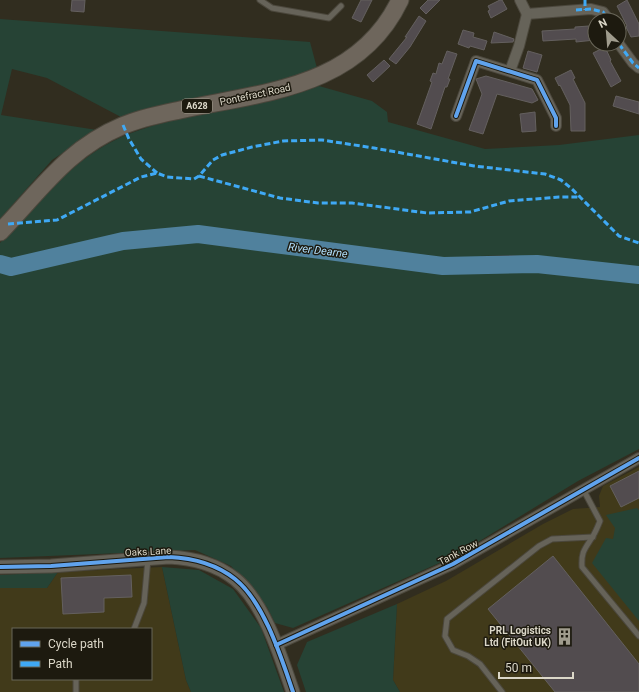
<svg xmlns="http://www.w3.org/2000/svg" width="639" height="692" font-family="Roboto,sans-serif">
	<rect width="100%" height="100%" fill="#312d1f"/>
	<g fill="#413a1a" fill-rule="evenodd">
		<path d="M639 467V692H400L393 680 397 604 446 581 543 524 573 509 600 507 599 496 603 486Z"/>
		<path d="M162 567 186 680 191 692H0V588H47L58 572ZM13 629H151V679H13Z"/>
	</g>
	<g fill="#264335">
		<path d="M0 19 310 42 318 72 121 117 47 78 12 69 1 115 97 130 52 160 0 219Z"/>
		<path d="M319 86 372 101 387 112 388 122 485 149 559 145 639 135V268L511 255 481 256 492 269H536L639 280V449L578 481 455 556 293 628 275 623 267 607 231 566 195 550 0 558V243C28 212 61 174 96 151 144 119 215 114 270 101 287 98 303 91 319 86Z"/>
		<path d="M637 508 639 510V621L592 563 606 538 613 539 615 528 606 515Z"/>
		<path d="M162 567 199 570 233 589 261 628 284 692H191L186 680Z"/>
		<path d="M58 572 47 588H0V575Z"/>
		<path d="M397 604 393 680 400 692H306L297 665 307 642Z"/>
	</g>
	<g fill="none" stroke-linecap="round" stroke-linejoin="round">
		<path stroke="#50819d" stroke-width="18" d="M0 264 11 267 123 241 198 234 443 266 537 264 639 275"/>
	</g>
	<g fill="#524c4f" stroke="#64605f">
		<path d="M72 0H85L84 12 71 11Z"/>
		<path d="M361 0H372L361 22 352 18Z"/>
		<path d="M428 0H440L426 14 420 8Z"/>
		<path d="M500 0H502L507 9 491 18 488 11 490 10 488 6Z"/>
		<path d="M627 0 639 24V36L631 37 626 27 627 26 617 6Z"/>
		<path d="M419 16 426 21 410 47 396 64 389 59 407 37H405Z"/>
		<path d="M589 26V28H594L595 40 576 42V39L543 41 542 31 575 29V27Z"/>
		<path d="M463 30 474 33 473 37 487 41 484 50 470 46 469 48 458 44Z"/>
		<path d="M494 32 514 39 513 42 491 43Z"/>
		<path d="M605 47 611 60 610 61 621 81 611 87 593 53Z"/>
		<path d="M447 51 457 54 448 79H450L447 87H445L431 129 417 124 432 82 430 81 433 73 436 74 439 63 442 64Z"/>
		<path d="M528 51 542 55 537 72 523 68Z"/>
		<path d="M384 60 390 66 373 82 367 75Z"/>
		<path d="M571 70 575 78 573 79 585 103V131H571L570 105 560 85 559 86 555 78Z"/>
		<path d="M486 76 532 89 538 100 532 103 497 94 483 134 469 130 482 94 476 79Z"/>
		<path d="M616 96 639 102V114L613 106Z"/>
		<path d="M535 112 536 131 522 132 520 114Z"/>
		<path d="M639 471V498L621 507 610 486Z"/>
		<path d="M553 556 639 664V692H555L488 609Z"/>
		<path d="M131 575 132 597 104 598V612L63 614 61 578Z"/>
	</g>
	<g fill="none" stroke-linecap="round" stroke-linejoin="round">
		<defs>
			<g id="service">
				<path d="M260 0 272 8 329 18 341 6"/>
				<path d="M583 489 600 521C598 526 596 531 593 536 585 549 581 551 582 567L639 636"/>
				<path d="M134 629 144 603 148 559"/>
				<path d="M76 692V679"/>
				<path d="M502 692 480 664 468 656 453 650 445 636 447 619 539 546 552 539 593 537"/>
			</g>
			<g id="minor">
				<path d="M520 0 527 14"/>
				<path d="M527 14 591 9 603 12 609 20"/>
				<path d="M619 44 633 63 639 68"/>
				<path d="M510 71 519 46 527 14"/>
				<path d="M456 116 476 61 537 80 556 118V126"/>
				<path d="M276 645 453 564 639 458"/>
			</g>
			<path id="tertiary" d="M0 567 51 566 169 557C192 558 216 564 235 579 264 602 281 657 293 692"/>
			<path id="trunk" d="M0 232C40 191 67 149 122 126 140 118 161 114 180 110 264 92 358 88 400 0"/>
		</defs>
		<use href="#service" stroke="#4b473c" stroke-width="7"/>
		<use href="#minor" stroke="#4b473c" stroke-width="12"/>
		<use href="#tertiary" stroke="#4b473c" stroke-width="15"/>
		<use href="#trunk" stroke="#4b473c" stroke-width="19"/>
		<use href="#service" stroke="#666359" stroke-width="5"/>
		<use href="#minor" stroke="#666359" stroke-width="10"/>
		<use href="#tertiary" stroke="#666359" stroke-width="13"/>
		<use href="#trunk" stroke="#6e665c" stroke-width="17"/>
		<g stroke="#3fa9f5" stroke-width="3" stroke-dasharray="6 3" stroke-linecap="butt">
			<path d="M585 0V10"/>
			<path d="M576 10 591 9 603 12 609 20"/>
			<path d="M619 44 633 63 639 68"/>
			<path d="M123 125 129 139 141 159 157 173"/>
			<path d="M199 176 280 198 318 203H352L427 213 470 212 509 201 559 197H581"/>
			<path d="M8 224 57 220 141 177 157 173 167 177 194 179 199 176 213 160 222 155 252 147 283 141 322 140 374 148 474 166 545 174 561 180 572 189 619 236 639 243"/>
		</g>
		<defs>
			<g id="cycleway">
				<path d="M456 116 476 61 537 80 556 118V126"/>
				<path d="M0 567 51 566 169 557C192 558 216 564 235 579 264 602 281 657 293 692"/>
				<path d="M276 645 453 564 639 458"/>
			</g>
		</defs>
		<use href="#cycleway" stroke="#1d1a0f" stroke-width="6"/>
		<use href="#cycleway" stroke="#60a3ed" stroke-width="4"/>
	</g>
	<defs>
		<symbol id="building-bare" viewBox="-9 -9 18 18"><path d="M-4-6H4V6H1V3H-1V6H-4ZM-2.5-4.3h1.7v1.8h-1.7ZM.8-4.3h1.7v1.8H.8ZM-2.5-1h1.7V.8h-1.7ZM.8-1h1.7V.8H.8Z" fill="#a09c8d" stroke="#1d1a0f" stroke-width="2.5" paint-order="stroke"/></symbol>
	</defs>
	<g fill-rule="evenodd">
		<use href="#building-bare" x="552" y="624" width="25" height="25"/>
	</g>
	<g text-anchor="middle" stroke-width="3" stroke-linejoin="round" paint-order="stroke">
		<rect fill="#1d1a0f" stroke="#a29e90" stroke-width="1" x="182" y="99" width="30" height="14" rx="3"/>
		<g font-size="9" font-weight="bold" fill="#dbd7c8">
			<text x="197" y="109">A628</text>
		</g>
		<g font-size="10" fill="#dbd7c8" stroke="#1d1a0f">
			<text transform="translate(255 94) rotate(-12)" y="4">Pontefract Road</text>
			<text transform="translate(148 551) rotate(-3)" y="4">Oaks Lane</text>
			<text transform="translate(458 552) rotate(-28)" y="4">Tank Row</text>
		</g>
		<g font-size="10" font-weight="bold" fill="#dbd7c8" stroke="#1d1a0f" text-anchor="end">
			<text x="551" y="634">PRL Logistics<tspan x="551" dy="12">Ltd (FitOut UK)</tspan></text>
		</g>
		<g font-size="11" font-style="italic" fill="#b1e0fe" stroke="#1d1a0f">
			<text transform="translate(318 250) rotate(7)" y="4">River Dearne</text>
		</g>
	</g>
	<rect x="12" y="628" width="140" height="52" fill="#1d1a0f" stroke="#696659"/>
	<rect x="20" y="641" width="20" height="6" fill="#60a3ed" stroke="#696659"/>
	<text x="48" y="648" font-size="12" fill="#dbd7c8">Cycle path</text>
	<rect x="20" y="661" width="20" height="6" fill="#3fa9f5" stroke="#696659"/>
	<text x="48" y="668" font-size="12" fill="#dbd7c8">Path</text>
	<g transform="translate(607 32) rotate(334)"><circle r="19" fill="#1d1a0f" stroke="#696659"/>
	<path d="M0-3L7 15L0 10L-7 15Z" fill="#a09c8d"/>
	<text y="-6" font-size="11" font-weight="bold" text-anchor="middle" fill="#dbd7c8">N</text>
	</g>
	<path d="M499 672v6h74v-6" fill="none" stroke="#dbd7c8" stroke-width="2"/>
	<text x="505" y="672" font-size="12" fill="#dbd7c8" stroke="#1d1a0f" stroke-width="3" paint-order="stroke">50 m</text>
</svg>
